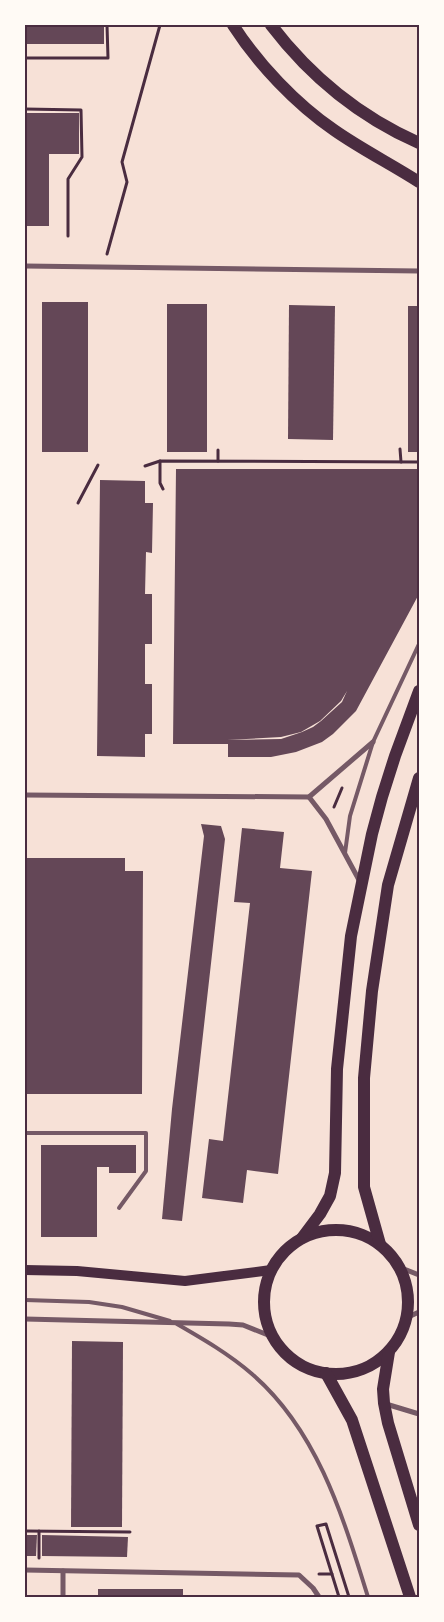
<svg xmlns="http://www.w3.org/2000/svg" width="444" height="1622" font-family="'Exo 2',sans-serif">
	<rect width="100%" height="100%" fill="#f7e1d7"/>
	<g fill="#644757" fill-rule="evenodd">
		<rect x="25" y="25" width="79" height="19"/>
		<path d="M25 113H79V154H49V226H25Z"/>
		<rect x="42" y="302" width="46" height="150"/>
		<rect x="167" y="304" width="40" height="148"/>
		<path d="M289 305 335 306 333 440 288 439Z"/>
		<rect x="408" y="306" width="11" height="146"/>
		<path d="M176 469H419V594L356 711 333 734 322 742 296 752 271 757H228V744H173ZM347 691 342 702 321 721 313 727 302 732 281 739 227 740 281 737 301 732 320 721 341 701Z"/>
		<path d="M100 480 145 481V503H153L152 553 146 552 145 594H152V644H145V684H152V734H145V757L97 756Z"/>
		<path d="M201 824 221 826 225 839 182 1221 162 1219 172 1109 204 836Z"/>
		<path d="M242 828 284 832 280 868 312 871 278 1174 247 1170 243 1203 202 1198 209 1139 223 1141 250 903 234 902Z"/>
		<path d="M25 858H125V871H143L142 1094H25Z"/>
		<path d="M41 1145H136V1173H109V1167H97V1237H41Z"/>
		<path d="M72 1341 123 1342 122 1527H71Z"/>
		<path d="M25 1535H37L36 1556H25Z"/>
		<path d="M42 1535 128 1537 127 1557 42 1556Z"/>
		<rect x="98" y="1589" width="85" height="8"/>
	</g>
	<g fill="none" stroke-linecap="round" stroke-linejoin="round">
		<g stroke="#4a2c40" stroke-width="3">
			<path d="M25 58H108L107 25"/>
			<path d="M25 109 81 110 82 157 68 179V236"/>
			<path d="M107 254 127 182 122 162 160 25"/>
			<path d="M400 449 401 462"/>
			<path d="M218 450V461"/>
			<path d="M145 466 160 461"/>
			<path d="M163 489 160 483V461L419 462"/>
			<path d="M78 503 98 465"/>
			<path d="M334 807 342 788"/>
			<path d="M25 1531 130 1532"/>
			<path d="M39 1558V1531"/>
			<path d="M319 1574H332"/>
			<path d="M339 1597 317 1526 326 1524 349 1597"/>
		</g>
		<g stroke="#755966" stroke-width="4">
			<path d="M345 853 350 816 373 742 419 644"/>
			<path d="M25 1133H146V1171L119 1208"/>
			<path d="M25 1300 89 1302 122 1307 170 1321"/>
			<path d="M177 1324C203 1339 229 1354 252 1374 318 1431 343 1517 368 1597"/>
		</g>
		<g stroke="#755966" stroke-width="5">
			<path d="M25 266 419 271"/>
			<path d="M25 795 309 797 373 742"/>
			<path d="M309 797 326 819 359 880"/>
			<path d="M399 1267 419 1275"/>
			<path d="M406 1318 419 1312"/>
			<path d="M25 1319 229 1324 243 1325 273 1337"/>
			<path d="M386 1404 419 1414"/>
			<path d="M25 1570 299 1575 313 1588 319 1597"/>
			<path d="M63 1571V1597"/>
		</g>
		<path stroke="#4a2c40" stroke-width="10" d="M25 1270 77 1271 185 1281 271 1270"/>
		<g stroke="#4a2c40" stroke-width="12">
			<path d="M233 25C258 64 296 104 334 130 361 149 391 164 419 182"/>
			<path d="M271 25C310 76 360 117 419 143"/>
			<circle cx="336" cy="1302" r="72"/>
			<path d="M302 1238 320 1214 330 1196 335 1173 337 1069 351 936 372 834 382 797 395 756 419 691"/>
			<path d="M380 1244 364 1187V1078L372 991 388 885 419 778"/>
			<path d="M389 1352 383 1389 384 1403 388 1423 419 1525"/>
			<path d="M326 1373 352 1420 410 1597"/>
		</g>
	</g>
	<rect width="444" height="1622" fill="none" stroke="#fffaf5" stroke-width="52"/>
	<rect x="26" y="26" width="392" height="1570" fill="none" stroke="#4a2c40" stroke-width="2"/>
</svg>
